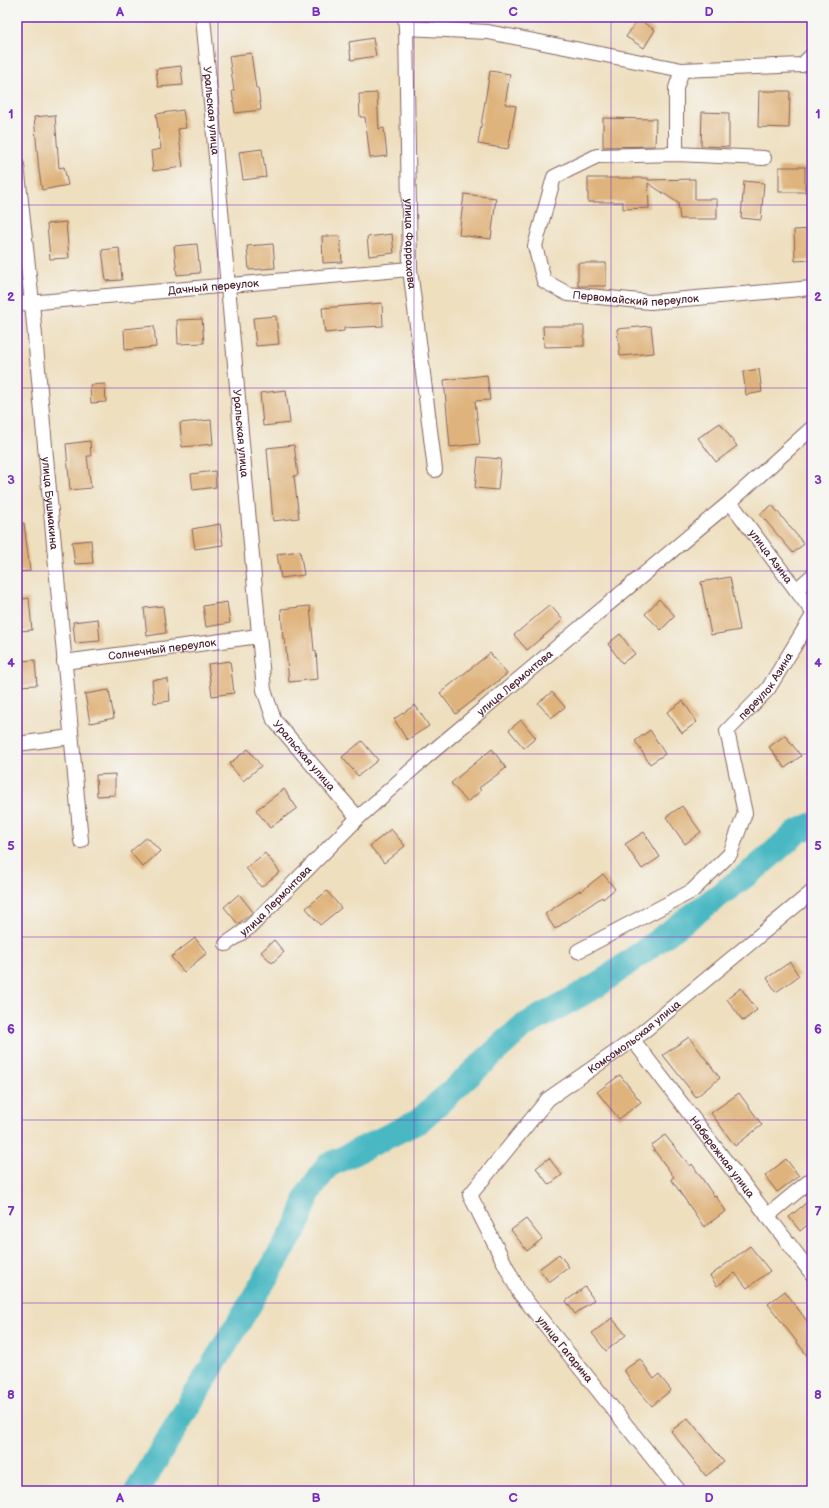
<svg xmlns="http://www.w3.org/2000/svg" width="829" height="1508" font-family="'Balsamiq Sans',sans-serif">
	<rect width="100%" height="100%" fill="#f6f6f2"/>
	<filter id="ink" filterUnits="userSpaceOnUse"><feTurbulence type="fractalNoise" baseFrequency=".025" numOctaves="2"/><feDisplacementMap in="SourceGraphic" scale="8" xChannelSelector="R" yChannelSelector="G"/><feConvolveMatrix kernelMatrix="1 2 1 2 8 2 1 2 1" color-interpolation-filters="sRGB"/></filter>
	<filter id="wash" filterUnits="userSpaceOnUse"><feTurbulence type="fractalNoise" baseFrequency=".012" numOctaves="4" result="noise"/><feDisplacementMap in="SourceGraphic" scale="16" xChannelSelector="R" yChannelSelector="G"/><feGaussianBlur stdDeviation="0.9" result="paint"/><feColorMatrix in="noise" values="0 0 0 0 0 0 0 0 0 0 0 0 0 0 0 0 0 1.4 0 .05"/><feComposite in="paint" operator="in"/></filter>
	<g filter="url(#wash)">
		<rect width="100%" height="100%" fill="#eedfbf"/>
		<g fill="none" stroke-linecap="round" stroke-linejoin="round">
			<path stroke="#4ab8c3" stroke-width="25" d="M137 1491 297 1226 308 1194 327 1166 419 1121 522 1027 598 985 756 868 797 832 812 825"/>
		</g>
		<g id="blocks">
			<g fill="#dfb37b">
				<path d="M638 19 655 30 644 48 626 37Z"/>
				<path d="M373 38 376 56 351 60 349 42Z"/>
				<path d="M251 53 256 88H258L261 110 235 113 232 91H234L229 56Z"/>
				<path d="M181 66 183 85 158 87 156 69Z"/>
				<path d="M490 71 510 74 505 104 516 106 508 149 478 144Z"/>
				<path d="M759 91H790L789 128 758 127Z"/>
				<path d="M377 93 379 129 384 128 387 156 370 158 365 117H360L359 94Z"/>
				<path d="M183 110 186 128 178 129 183 167 153 171 151 151 161 149 156 114Z"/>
				<path d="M702 112 729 113V147L701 146Z"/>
				<path d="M55 115 59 168 64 167 68 185 42 190 39 171 34 117Z"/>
				<path d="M603 118 656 119 655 146 603 147Z"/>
				<path d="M262 149 266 177 243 180 239 152Z"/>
				<rect x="779" y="167" width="26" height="25"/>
				<path d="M588 178H648V180L695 179V199H717V219H680L678 203 648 183 649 208 623 209V202H588Z"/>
				<path d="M744 181 764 183 761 220 741 218Z"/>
				<path d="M464 194 496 198 491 239 459 235Z"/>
				<path d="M66 222 69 258 50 259 47 224Z"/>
				<path d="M812 229V260L795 261 794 230Z"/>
				<path d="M392 234 394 253 369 256 367 237Z"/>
				<path d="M322 236H340L342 262 323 263Z"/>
				<path d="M197 244 200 273 177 275 174 246Z"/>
				<path d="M273 244 275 268 249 270 247 246Z"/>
				<path d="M119 248 122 280 106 281 102 250Z"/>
				<rect x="578" y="263" width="28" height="23"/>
				<path d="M382 303 383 326 344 328V331L325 333 322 308Z"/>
				<path d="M276 316 279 344 256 346 253 318Z"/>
				<path d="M202 319 204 343 178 344 177 320Z"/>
				<path d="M154 326 156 347 125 350 124 329Z"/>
				<path d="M543 326H584V346L544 347Z"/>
				<path d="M651 326 654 353 620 356 617 329Z"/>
				<path d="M759 369 762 392 746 395 743 372Z"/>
				<path d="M487 375 490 400 475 401 480 444 450 447 444 380Z"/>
				<path d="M105 384 106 402 91 403 90 385Z"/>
				<path d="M286 390 290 423 263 426 260 393Z"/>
				<path d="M211 420 213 444 182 447 180 423Z"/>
				<path d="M720 423 737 446 716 462 698 438Z"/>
				<path d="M90 441 91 456H87L91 488 70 490 66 444Z"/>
				<path d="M294 445 298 475 294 476 299 518 273 521 267 448Z"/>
				<path d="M478 457 501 459 498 490 475 488Z"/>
				<path d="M215 471 216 487 193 490 191 474Z"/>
				<path d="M772 505 804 544 793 553 760 514Z"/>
				<path d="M24 523 30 571 17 572V524Z"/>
				<path d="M220 524 223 545 195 549 192 529Z"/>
				<path d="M91 540 93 563 75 564 72 542Z"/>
				<path d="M300 551 304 575 281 578 277 554Z"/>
				<path d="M730 577 740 630 711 635 701 582Z"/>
				<path d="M29 598 32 630 17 631V600Z"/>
				<path d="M659 599 675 616 661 630 645 614Z"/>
				<path d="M227 602 230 623 206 627 203 606Z"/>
				<path d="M550 605 563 620 527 650 514 635Z"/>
				<path d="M163 606 166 633 147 636 144 608Z"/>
				<path d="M310 606 314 651H316L318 679 289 682 285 639H283L281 609Z"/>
				<path d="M98 619 100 641 75 643 73 622Z"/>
				<path d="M620 634 635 654 622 663 608 644Z"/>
				<path d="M490 653 507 674 456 714 440 693Z"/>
				<path d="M35 660 37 685 17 686V661Z"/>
				<path d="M230 661 234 693 212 696 208 664Z"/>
				<path d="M168 679 170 701 154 703 152 680Z"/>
				<path d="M109 690 114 718 90 723 85 694Z"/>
				<path d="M552 692 565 707 551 718 538 703Z"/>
				<path d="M683 701 697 722 682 733 667 712Z"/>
				<path d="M415 705 429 726 407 740 394 719Z"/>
				<path d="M521 720 536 738 524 748 509 730Z"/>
				<path d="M650 730 665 754 650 764 635 741Z"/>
				<path d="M785 735 801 756 785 768 769 747Z"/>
				<path d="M362 741 378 760 358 776 342 757Z"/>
				<path d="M248 749 261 766 243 781 229 764Z"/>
				<path d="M492 749 506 768 479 788 481 791 467 802 451 783Z"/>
				<path d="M115 774V795L97 796 96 775Z"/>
				<path d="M284 789 297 808 270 828 256 810Z"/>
				<path d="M682 806 701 832 685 844 666 817Z"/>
				<path d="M391 829 405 846 384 863 370 846Z"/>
				<path d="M644 832 660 857 642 869 625 844Z"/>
				<path d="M147 837 160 851 143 867 130 852Z"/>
				<path d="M265 853 280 872 261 887 246 868Z"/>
				<path d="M603 874 615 889 603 899 602 897 555 929 545 914 580 890V892Z"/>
				<path d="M327 891 341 908 320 925 306 908Z"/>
				<path d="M239 894 253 912 238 924 224 907Z"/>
				<path d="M195 938 207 953 184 972 171 957Z"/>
				<path d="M274 940 284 952 272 963 261 952Z"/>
				<path d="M790 962 799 976 776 992 767 978Z"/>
				<path d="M741 988 757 1010 743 1021 727 999Z"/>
				<path d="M689 1037 720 1078 696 1097 663 1055Z"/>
				<path d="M620 1075 641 1102 619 1119 597 1092Z"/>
				<path d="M739 1093 762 1125 735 1146 711 1113Z"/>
				<path d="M665 1135 690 1166 692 1164 714 1196 715 1195 726 1211 704 1227 671 1179 674 1177 651 1146Z"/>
				<path d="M549 1158 562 1175 549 1185 536 1168Z"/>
				<path d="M786 1159 799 1176 777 1192 765 1176Z"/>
				<path d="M812 1198V1221L800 1231 789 1217Z"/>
				<path d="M526 1219 542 1239 527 1251 511 1230Z"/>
				<path d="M750 1246 770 1271 747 1288 735 1273 717 1286 710 1276Z"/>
				<path d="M559 1254 569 1267 549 1282 539 1269Z"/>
				<path d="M585 1287 594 1300 575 1314 566 1301Z"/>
				<path d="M785 1291 812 1328V1362L768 1304Z"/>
				<path d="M612 1318 626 1335 606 1351 592 1333Z"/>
				<path d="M640 1359 654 1379 659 1375 671 1390 652 1406 633 1384 624 1370Z"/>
				<path d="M688 1418 724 1462 706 1476 671 1431Z"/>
			</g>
		</g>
	</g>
	<g filter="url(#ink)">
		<use href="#blocks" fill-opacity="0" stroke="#83625f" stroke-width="1"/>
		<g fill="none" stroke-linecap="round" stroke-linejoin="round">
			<defs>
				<g id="street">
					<path id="s1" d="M203 17 228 286 264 690 274 720 358 818"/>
					<path id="s2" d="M405 17 406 28 410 269 435 470"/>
					<path d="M406 28 488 32 682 70 802 65 812 55"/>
					<path d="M676 154V88L682 70"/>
					<path id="s3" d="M764 158 676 154 597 156 554 177 535 246 544 281 568 294 650 302 812 288"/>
					<path id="s4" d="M17 165 32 303 81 841"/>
					<path id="s5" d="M17 304 410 269"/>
					<path id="s6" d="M730 502 812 611"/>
					<path d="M796 590 812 576"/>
					<path id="s7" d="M64 662 259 636"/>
					<path d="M17 744 71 737"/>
					<path id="s8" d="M226 944 250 927 358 818 426 757 730 502 812 428"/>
					<path id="s9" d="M578 951 692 891 730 854 745 813 727 731 768 689 812 617"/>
					<path id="s10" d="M633 1040 812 1274"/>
					<path d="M767 1216 812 1179"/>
					<path id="s11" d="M679 1491 519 1292 470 1195 548 1099 633 1040 812 892"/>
				</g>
			</defs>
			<use href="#street" stroke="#83625f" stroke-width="16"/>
			<use href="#street" stroke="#fff" stroke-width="14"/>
		</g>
	</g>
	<path fill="none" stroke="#7b2cbf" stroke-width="1" stroke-opacity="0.55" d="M218 17V1491M414 17V1491M611 17V1491M17 205H812M17 388H812M17 571H812M17 754H812M17 937H812M17 1120H812M17 1303H812"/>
	<g text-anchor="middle" stroke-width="3" stroke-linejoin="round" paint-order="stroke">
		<g font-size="11" fill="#4a1f2b" stroke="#f6f6f2">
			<text dy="4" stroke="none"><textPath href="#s1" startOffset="94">Уральская улица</textPath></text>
			<text dy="4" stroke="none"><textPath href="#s2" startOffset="227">улица Фаррахова</textPath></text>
			<text dy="4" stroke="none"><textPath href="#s5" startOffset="197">Дачный переулок</textPath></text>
			<text dy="4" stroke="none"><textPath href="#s3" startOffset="418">Первомайский переулок</textPath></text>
			<text dy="4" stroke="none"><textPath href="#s1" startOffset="418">Уральская улица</textPath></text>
			<text dy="4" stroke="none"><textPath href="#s4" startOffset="340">улица Бушмакина</textPath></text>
			<text dy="4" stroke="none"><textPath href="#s6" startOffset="68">улица Азина</textPath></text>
			<text dy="4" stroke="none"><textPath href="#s7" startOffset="99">Солнечный переулок</textPath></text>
			<text dy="4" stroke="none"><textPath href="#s8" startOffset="390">улица Лермонтова</textPath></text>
			<text dy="4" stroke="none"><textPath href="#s9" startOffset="369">переулок Азина</textPath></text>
			<text dy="4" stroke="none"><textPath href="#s1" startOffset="754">Уральская улица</textPath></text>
			<text dy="4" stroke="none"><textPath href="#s8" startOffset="66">улица Лермонтова</textPath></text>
			<text dy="4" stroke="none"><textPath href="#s11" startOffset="594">Комсомольская улица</textPath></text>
			<text dy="4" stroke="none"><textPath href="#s10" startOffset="147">Набережная улица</textPath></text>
			<text transform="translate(565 1349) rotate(51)" y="4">улица Гагарина</text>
		</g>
	</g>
	<rect width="829" height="1508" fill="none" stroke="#f6f6f2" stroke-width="44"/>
	<rect x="22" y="22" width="785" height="1464" fill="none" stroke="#7b2cbf" stroke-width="1.5"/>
	<g font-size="13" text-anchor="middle" font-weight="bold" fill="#7b2cbf">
		<text x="120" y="16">A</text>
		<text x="316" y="16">B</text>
		<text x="513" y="16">C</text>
		<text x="709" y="16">D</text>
		<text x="11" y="118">1</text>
		<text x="818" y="118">1</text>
		<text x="11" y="301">2</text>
		<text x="818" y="301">2</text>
		<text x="11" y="484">3</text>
		<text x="818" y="484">3</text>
		<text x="11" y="667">4</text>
		<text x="818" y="667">4</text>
		<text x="11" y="850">5</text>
		<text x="818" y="850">5</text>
		<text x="11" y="1033">6</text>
		<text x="818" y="1033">6</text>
		<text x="11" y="1216">7</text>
		<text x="818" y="1216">7</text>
		<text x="11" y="1399">8</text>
		<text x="818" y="1399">8</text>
		<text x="120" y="1502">A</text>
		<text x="316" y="1502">B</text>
		<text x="513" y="1502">C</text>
		<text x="709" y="1502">D</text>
	</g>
</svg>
